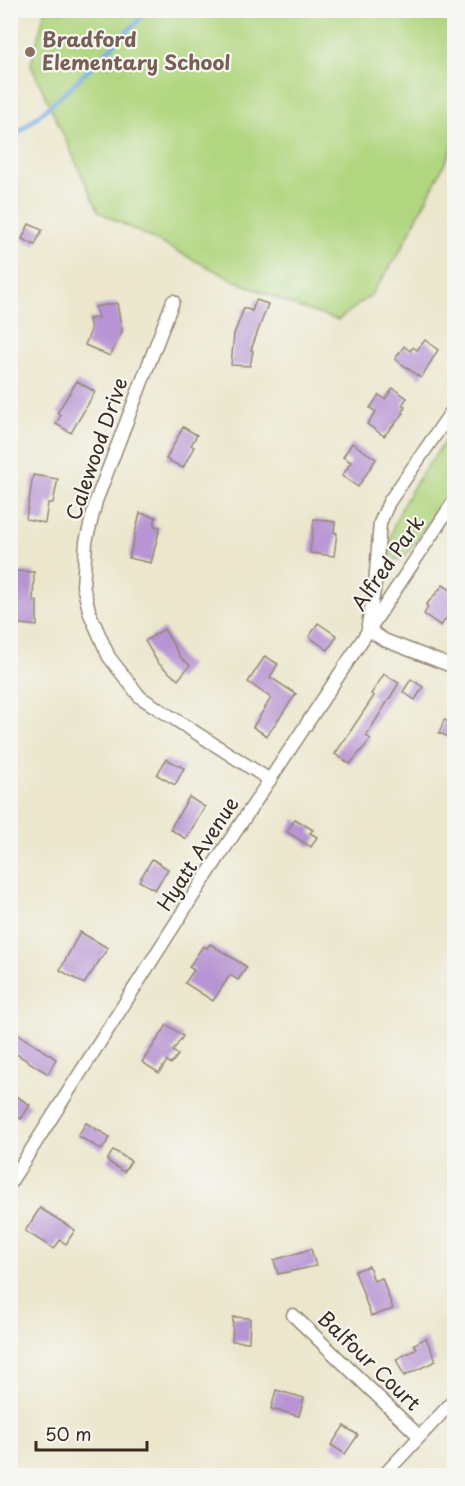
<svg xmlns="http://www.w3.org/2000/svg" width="465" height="1486" font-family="'Playpen Sans',sans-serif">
	<rect width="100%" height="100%" fill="#f6f6f2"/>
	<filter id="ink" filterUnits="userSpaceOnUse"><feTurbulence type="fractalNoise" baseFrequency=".0167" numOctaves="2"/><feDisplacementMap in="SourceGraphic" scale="12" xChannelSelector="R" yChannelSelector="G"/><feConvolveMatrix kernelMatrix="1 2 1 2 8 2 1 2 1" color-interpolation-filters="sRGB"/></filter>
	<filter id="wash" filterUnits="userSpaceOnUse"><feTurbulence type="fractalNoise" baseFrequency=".008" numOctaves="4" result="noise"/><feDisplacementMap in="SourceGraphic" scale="24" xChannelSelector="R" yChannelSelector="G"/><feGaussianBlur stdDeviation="1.35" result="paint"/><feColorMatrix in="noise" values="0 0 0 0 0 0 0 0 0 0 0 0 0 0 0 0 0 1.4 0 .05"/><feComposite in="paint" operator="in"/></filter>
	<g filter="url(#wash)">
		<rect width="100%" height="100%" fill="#ebe6cc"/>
		<g fill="#b1d67f" stroke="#76804e" stroke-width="1.5">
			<path d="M45 11H454V145L397 257 370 296 338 320 300 308 238 282 99 212 31 65Z"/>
			<path d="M454 428V486L406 556 397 560 390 554C385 516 434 459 454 428Z"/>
		</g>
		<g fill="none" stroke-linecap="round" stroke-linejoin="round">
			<path stroke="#77aae3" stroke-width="4.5" d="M10 140 67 91 149 10"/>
		</g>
		<g id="blocks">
			<g fill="#b794d3">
				<path d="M29 224 42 230 35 245 22 239Z"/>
				<path d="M256 300 268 304 251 350 253 351 250 366 231 365 234 334 244 308 252 311Z"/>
				<path d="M117 303 122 332 110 356 85 345 91 330 89 319 98 318 95 307Z"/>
				<path d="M425 340 438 350 421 378 395 359 404 346 410 351 413 347 417 350Z"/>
				<path d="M77 381 95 392 71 433 56 424 61 415 57 413Z"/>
				<path d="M393 388 407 398 402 405 405 407 402 412 404 413 384 436 367 424 376 412 370 408 379 395 385 399Z"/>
				<path d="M183 427 197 435 191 445 194 447 183 468 166 459Z"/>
				<path d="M352 443 376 459 358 487 342 476 351 462 343 457Z"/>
				<path d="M33 475 58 479 53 503H48L45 523 26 519Z"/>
				<path d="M140 513 156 517 154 526 160 527 151 563 129 558Z"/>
				<path d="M314 519 335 522 334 532 337 533 334 556 310 553Z"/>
				<path d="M13 571 34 572 33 601H37V626L14 623Z"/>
				<path d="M443 585 454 592V606L441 626 424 614 428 607 426 605Z"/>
				<path d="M318 623 337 636 328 650 309 637Z"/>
				<path d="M164 629 181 658 190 665 178 680 158 663 145 641Z"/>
				<path d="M265 656 278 664 270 677 296 694 267 736 253 727 271 698 248 682Z"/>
				<path d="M384 674 399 683 366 736 371 739 350 764 335 754 374 696 371 694Z"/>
				<path d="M411 679 423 687 415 700 403 692Z"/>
				<path d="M444 720 454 723V739L439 733Z"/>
				<path d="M166 759 184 768 175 785 157 775Z"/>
				<path d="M189 797 205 807 186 839 170 829Z"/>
				<path d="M295 819 313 830 310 833 317 837 311 847 287 832Z"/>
				<path d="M152 859 168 869 155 890 139 881Z"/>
				<path d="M80 932 108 948 84 984 60 970Z"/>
				<path d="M210 944 247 967 238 980 230 975 213 1001 185 983 194 970 189 967 203 946 207 948Z"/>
				<path d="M167 1025 183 1036 173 1051 178 1055 171 1064 167 1061 159 1073 142 1062Z"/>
				<path d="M18 1034 56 1059 48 1074 10 1050Z"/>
				<path d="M10 1092 30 1105 21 1119 10 1112Z"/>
				<path d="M86 1123 110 1137 102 1150 78 1136Z"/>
				<path d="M113 1150 131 1161 124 1172 107 1161Z"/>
				<path d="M40 1208 75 1230 66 1244 60 1240 54 1249 25 1231Z"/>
				<path d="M311 1249 316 1266 278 1274 274 1260Z"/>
				<path d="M369 1266 374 1281 382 1278 393 1309 371 1316 355 1271Z"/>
				<path d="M233 1317 250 1318 249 1342 232 1341Z"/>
				<path d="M426 1338 436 1361 404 1376 396 1359 417 1349 414 1344Z"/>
				<path d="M276 1390 304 1398 299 1416 271 1409Z"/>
				<path d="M344 1426 358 1435 345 1454 331 1445Z"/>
			</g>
		</g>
	</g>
	<g filter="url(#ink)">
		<use href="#blocks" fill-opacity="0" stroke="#938875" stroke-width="1.5"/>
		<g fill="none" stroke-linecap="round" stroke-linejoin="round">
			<defs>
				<g id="street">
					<path d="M173 301 96 501 86 542 83 586 90 614 109 657 140 697 270 780"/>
					<path d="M368 625 375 585 380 523 389 502 454 408"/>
					<path d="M368 629 384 640 454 667"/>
					<path d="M10 1183 193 896 454 501"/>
					<path d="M293 1315 419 1436"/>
					<path d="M383 1476 454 1400"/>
				</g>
			</defs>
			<use href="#street" stroke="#938875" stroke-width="15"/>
			<use href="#street" stroke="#fff" stroke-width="12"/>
		</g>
	</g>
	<circle fill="#8d6e63" stroke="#f6f6f2" stroke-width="2" cx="30" cy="52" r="6"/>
	<g text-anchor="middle" stroke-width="4.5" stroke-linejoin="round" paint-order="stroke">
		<g font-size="20" font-weight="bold" fill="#785e54" stroke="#f6f6f2" text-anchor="start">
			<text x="42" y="47">Bradford<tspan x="42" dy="23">Elementary School</tspan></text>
		</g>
		<g font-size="20" fill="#3b2a1e" stroke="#f6f6f2">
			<text transform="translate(97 449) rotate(-71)" y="7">Calewood Drive</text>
			<text transform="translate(388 563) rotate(-55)" y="7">Alfred Park</text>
			<text transform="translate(198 854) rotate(-57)" y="7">Hyatt Avenue</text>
			<text transform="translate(369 1361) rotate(44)" y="7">Balfour Court</text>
		</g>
	</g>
	<rect width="465" height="1486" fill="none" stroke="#f6f6f2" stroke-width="36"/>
	<path d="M36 1441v9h111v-9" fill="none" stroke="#3b2a1e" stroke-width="3"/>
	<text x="45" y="1441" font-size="18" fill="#3b2a1e" stroke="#f6f6f2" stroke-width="4.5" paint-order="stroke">50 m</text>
</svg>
